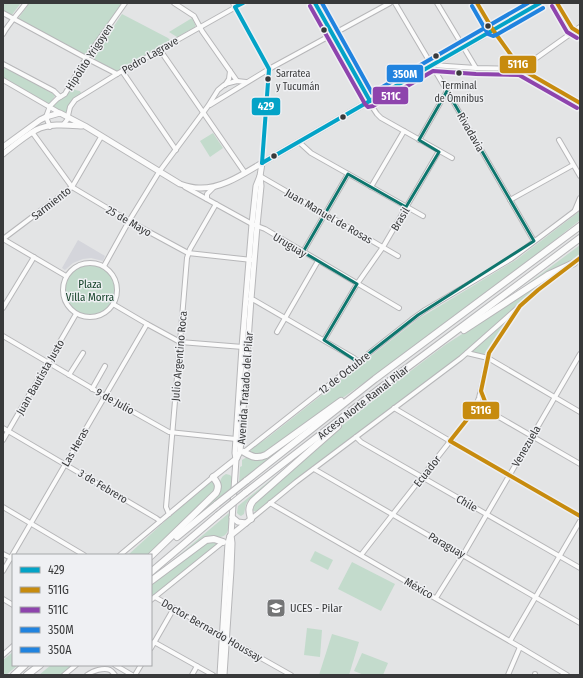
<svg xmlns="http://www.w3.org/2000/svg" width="583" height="678" font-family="'Fira Sans Condensed',sans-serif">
	<rect width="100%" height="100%" fill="#e3e4e5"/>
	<path fill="#d4d5db" d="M78 240 105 256 103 261 91 258 83 259 73 263 65 270 62 268Z"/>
	<g fill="#c3dbcc">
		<path d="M3 3H21L11 16 3 11Z"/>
		<path d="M29 3H122L85 56 18 19Z"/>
		<path d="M122 14 168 38 170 40 168 42 116 72 112 69 111 68 92 59Z"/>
		<path d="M192 18 195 24V27L177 37 169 32Z"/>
		<path d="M3 65 55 95V96L49 104 3 78Z"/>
		<path d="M73 85 74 86V89L75 90 80 91 82 95 69 107 67 112 64 113 54 107 53 105 57 101 65 97Z"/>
		<path d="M213 133 223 148 210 157 200 141Z"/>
		<path d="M580 211V220C501 284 418 345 334 404 309 421 285 439 260 456L251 453 250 451 255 446 266 439 418 319 516 260Z"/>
		<path d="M580 245V256L577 258 506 300Z"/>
		<circle cx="90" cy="290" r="25"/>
		<path d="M549 278V279L530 294 467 351 363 429 256 512 252 510V506L324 440 400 379 445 345Z"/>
		<path d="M504 324H505L506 325 488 352C484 355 477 355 472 352V350Z"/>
		<path d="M306 429 239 485 240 467 242 466V460C247 457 250 457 255 459Z"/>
		<path d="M283 470 248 501 246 504 244 514 241 516 239 515 237 513 238 506Z"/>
		<path d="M226 474 230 475 232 477 231 491 175 537 219 488C220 482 220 477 226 474Z"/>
		<path d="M211 482H213L215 484 216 489 149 555H128L175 512Z"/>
		<path d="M229 513C229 522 231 538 218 537 214 536 210 536 205 537L151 579Z"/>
		<path d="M208 540 217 542 216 546 151 599V585Z"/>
		<path d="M315 551 333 560 328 570 310 561Z"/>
		<path d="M352 562 395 584 381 611 338 589Z"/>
		<path d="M307 628 322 630 320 657 304 655Z"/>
		<path d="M332 634 359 642 349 675H319Z"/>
		<path d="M13 652V665H18L6 675H3V660Z"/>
		<path d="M362 653 388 663 383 675H364L354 671Z"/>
		<path d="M51 665H74L62 675H39Z"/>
	</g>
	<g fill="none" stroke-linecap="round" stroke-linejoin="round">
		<g stroke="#87c0c8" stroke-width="1">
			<path d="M452 434 471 411"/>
			<path d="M455 439 456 442 507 472"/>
			<path d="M512 474 580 514"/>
		</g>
		<defs>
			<g id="minor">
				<path d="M174 3 194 16 202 31 237 81"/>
				<path d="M233 3 269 69 262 163"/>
				<path d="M315 3 370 101"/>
				<path d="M395 3 447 91 534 241"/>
				<path d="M437 3 476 68"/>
				<path d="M477 3 493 30 521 69 580 103"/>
				<path d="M557 3 572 28 580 33"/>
				<path d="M3 13 86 58 117 74"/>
				<path d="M3 34C9 23 18 14 26 3"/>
				<path d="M160 50 245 173"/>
				<path d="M3 64 54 91 60 97"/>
				<path d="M432 65 476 68 521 69 580 27"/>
				<path d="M122 71 176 150"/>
				<path d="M3 80 60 113"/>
				<path d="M225 85 229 79 230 71"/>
				<path d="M369 102 377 114 381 118 452 158"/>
				<path d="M210 105 269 69 390 3"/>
				<path d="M63 125 67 120 70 107 75 100 117 74 243 3"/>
				<path d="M50 127 46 117 50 106 57 99 65 94 86 58 125 3"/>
				<path d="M32 132 72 187 129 221 188 253 252 260"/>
				<path d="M419 140 447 91"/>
				<path d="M559 140 580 176"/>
				<path d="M299 142 311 153 423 216"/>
				<path d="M260 176 398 256"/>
				<path d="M185 187 252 224 265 229 399 308"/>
				<path d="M371 187 404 131"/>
				<path d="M207 199V194L214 187"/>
				<path d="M510 200 573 165"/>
				<path d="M575 210 580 198"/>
				<path d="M3 239 72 187 101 137"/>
				<path d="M3 239 66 276"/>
				<path d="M303 252 348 174"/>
				<circle cx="90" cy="290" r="27"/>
				<path d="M573 264 580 258"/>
				<path d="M104 266 129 221 159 172 208 106 218 90 224 85 229 83 237 81 246 82"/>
				<path d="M250 299 254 300 354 358 358 362"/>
				<path d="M113 304 147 324 180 342 243 347"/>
				<path d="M3 308 34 257"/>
				<path d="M277 332 318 261"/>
				<path d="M3 336 105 396 169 432 236 439"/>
				<path d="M324 340 357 284 383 247 439 151"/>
				<path d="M467 353 488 358 580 412"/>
				<path d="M69 375 83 353"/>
				<path d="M92 389 105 366"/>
				<path d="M481 393 484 401 491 412"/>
				<path d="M394 408 450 441 580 516"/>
				<path d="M473 412 484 410 492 413 580 464"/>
				<path d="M3 428 156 518 160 521"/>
				<path d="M356 437 361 442 580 568"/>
				<path d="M3 440 76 314"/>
				<path d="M244 452 411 320 425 310 511 259 580 207"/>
				<path d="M314 469 580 623"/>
				<path d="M270 503 520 647 567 675"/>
				<path d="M3 507 84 555"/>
				<path d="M169 514 166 507 180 342 187 258 190 249 216 204"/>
				<path d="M251 519 296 482 461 358 538 290 567 268"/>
				<path d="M3 554 13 559"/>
				<path d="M120 555 213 477"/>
				<path d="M361 555 393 514 473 412 479 398 489 353 517 310"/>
				<path d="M3 571 147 324"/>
				<path d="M155 597 222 636 291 675"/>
				<path d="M436 598 463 555 580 354"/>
				<path d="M3 599 13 605"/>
				<path d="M151 600 223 542"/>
				<path d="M510 641 580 521"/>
				<path d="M154 642 213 675"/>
				<path d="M151 648 174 608"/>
				<path d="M3 655 13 646"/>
				<path d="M115 665 132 675"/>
				<path d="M64 675 76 665"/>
				<path d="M87 675C92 671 104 667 110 670 112 671 114 674 115 675"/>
				<path d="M135 675 141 665"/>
				<path d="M192 675 197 666"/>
				<path d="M508 675 520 647"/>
				<path d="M535 675V674"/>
			</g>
			<g id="major">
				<path d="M3 147 40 120 46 117 60 113 85 126 180 184C186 186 192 188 199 188 222 189 243 174 262 163L540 3"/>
				<path d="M3 154C13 146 25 136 36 130 50 123 67 125 82 126"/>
				<path d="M236 459 240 452 251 299 257 226 261 186 260 176 262 163"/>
				<path d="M213 477 237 458"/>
				<path d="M232 517 238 522 246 523"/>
				<path d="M230 536 251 519"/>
				<path d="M220 675 228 543 230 536"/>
				<path d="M224 675 231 570 232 543 231 535 236 459 235 453 242 347 252 224 256 186 260 176"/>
			</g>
			<g id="highway">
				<path d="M464 330 548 275 574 263"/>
				<path d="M244 452C252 457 257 459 266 455L341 401"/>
				<path d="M246 481 375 379 580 226"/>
				<path d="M245 493 388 382 580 238"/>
				<path d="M251 519C249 512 248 507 253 501L338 426"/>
				<path d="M177 537 217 504"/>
				<path d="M151 556 216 493C220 486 217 482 213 477"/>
				<path d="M151 572 218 515"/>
				<path d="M151 581 206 540 214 539 223 542"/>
				<path d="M14 675 25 665"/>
				<path d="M27 675 40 665"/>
			</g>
		</defs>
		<use href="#minor" stroke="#b7b7b9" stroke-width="6"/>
		<use href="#major" stroke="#b7b7b9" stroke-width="7"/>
		<use href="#highway" stroke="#b7b7b9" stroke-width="8"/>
		<use href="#minor" stroke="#fbfbfb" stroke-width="4"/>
		<use href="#major" stroke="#fbfbfb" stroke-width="5"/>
		<use href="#highway" stroke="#fbfbfb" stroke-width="6"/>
		<defs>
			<g id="highway-bridge">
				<path d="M217 504 246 481"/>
				<path d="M218 515 245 493"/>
			</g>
		</defs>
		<use href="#highway-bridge" stroke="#b7b7b9" stroke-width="8" stroke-linecap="butt"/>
		<use href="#highway-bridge" stroke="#fbfbfb" stroke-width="6"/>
		<defs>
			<g id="bus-1">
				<path d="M243 3 235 7 269 69 262 163"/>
				<path d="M315 3 370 101"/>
				<path d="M262 163 540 3"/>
			</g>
			<g id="bus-2">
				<path d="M477 3 493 30 521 69 580 103"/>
				<path d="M557 3 572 28 580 33"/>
				<path d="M580 258 538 290 520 306 489 353 481 391 486 404 483 410 473 412 450 441 580 516"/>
			</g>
			<g id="bus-3">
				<path d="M310 6 365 104 368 107 373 106 433 71 476 74 519 75 577 108"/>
				<path d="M552 6 567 32 577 38"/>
			</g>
			<path id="bus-4" d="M322 3 372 93 528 3"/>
			<path id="bus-5" d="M472 6 488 34 493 36 496 35 543 8"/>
		</defs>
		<use href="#bus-1" stroke="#eff0f3" stroke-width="7"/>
		<use href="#bus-2" stroke="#eff0f3" stroke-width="7"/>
		<use href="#bus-3" stroke="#eff0f3" stroke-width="7"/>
		<use href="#bus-4" stroke="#eff0f3" stroke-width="7"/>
		<use href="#bus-5" stroke="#eff0f3" stroke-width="7"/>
		<use href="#bus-1" stroke="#03a3c7" stroke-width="4"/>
		<use href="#bus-2" stroke="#c78b0e" stroke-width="4"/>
		<use href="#bus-3" stroke="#8e44ad" stroke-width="4"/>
		<use href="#bus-4" stroke="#2083df" stroke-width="4"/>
		<use href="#bus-5" stroke="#2083df" stroke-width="4"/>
	</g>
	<path fill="none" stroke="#0f766e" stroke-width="3" stroke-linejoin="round" d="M447 91 534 241 418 315 358 362 324 340 357 284 303 252 348 174 406 207 439 152 419 140Z"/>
	<defs>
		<symbol id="university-square" viewBox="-11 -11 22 22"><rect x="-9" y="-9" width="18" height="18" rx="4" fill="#747576" stroke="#eff0f3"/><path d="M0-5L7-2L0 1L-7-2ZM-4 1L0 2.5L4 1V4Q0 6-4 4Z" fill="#fff"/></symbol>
	</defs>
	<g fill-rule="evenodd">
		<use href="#university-square" x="265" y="597" width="22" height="22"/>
	</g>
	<g fill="#38393a" stroke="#eff0f3" stroke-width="1.5">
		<circle cx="488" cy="26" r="3.5"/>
		<circle cx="324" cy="30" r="3.5"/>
		<circle cx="436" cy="56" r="3.5"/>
		<circle cx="459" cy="73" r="3.5"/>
		<circle cx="268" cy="79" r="3.5"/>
		<circle cx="343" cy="117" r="3.5"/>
		<circle cx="274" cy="156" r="3.5"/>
	</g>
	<g text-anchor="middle" stroke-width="3" stroke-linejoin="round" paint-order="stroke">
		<g font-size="10" fill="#38393a" stroke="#eff0f3" text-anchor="start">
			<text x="276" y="77">Sarratea<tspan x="276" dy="13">y Tucumán</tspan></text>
			<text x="459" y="89" text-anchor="middle">Terminal<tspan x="459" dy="13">de Ómnibus</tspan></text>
		</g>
		<g font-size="11" fill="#38393a" stroke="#eff0f3">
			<text transform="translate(150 55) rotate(-30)" y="4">Pedro Lagrave</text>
			<text transform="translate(89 57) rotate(-57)" y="4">Hipólito Yrigoyen</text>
			<text transform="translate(471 132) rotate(60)" y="4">Rivadavia</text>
			<text transform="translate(51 203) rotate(-38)" y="4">Sarmiento</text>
			<text transform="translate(329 216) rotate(30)" y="4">Juan Manuel de Rosas</text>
			<text transform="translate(400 219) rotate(-59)" y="4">Brasil</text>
			<text transform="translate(129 221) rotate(30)" y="4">25 de Mayo</text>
			<text transform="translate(290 245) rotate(31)" y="4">Uruguay</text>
			<text transform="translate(179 356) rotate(-85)" y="4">Julio Argentino Roca</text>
			<text transform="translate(344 373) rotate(-38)" y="4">12 de Octubre</text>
			<text transform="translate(40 377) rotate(-60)" y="4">Juan Bautista Justo</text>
			<text transform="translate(245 388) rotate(-86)" y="4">Avenida Tratado del Pilar</text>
			<text transform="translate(115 401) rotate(29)" y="4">9 de Julio</text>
			<text transform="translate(363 402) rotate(-38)" y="4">Acceso Norte Ramal Pilar</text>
			<text transform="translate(526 446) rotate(-60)" y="4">Venezuela</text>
			<text transform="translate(75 447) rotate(-60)" y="4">Las Heras</text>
			<text transform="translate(427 471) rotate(-52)" y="4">Ecuador</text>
			<text transform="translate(103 486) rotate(31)" y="4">3 de Febrero</text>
			<text transform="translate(467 503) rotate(30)" y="4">Chile</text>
			<text transform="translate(447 545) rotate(30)" y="4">Paraguay</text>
			<text transform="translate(419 588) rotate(30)" y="4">México</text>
			<text transform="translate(212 630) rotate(30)" y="4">Doctor Bernardo Houssay</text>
		</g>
		<g font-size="11" fill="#144229" stroke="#eff0f3">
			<text x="90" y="288">Plaza<tspan x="90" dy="13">Villa Morra</tspan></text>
		</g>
		<g font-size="11" fill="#38393a" stroke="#eff0f3" text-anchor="start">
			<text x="290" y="612">UCES - Pilar</text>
		</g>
	</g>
	<g stroke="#eff0f3" stroke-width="1.5">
		<rect x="499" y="55" width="38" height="19" rx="4" fill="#c78b0e"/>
		<rect x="386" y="64" width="38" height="19" rx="4" fill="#2083df"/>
		<rect x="372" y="86" width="37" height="19" rx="4" fill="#8e44ad"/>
		<rect x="251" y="97" width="30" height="19" rx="4" fill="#03a3c7"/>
		<rect x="462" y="401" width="38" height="19" rx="4" fill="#c78b0e"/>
	</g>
	<g font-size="11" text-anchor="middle" font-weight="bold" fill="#fff">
		<text x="518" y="68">511G</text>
		<text x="405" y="78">350M</text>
		<text x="391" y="100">511C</text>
		<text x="266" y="110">429</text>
		<text x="481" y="414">511G</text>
	</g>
	<rect width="583" height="678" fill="none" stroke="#38393a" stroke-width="8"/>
	<rect x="12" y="554" width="140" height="112" fill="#eff0f3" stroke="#a6a7a9"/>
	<rect x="20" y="567" width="20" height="6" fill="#03a3c7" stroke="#a6a7a9"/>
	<text x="48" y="574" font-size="12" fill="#38393a">429</text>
	<rect x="20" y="587" width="20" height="6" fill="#c78b0e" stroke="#a6a7a9"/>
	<text x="48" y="594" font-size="12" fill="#38393a">511G</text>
	<rect x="20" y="607" width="20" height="6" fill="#8e44ad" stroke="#a6a7a9"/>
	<text x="48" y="614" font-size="12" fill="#38393a">511C</text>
	<rect x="20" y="627" width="20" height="6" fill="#2083df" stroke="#a6a7a9"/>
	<text x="48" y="634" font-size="12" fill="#38393a">350M</text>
	<rect x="20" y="647" width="20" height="6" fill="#2083df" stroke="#a6a7a9"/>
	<text x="48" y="654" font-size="12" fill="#38393a">350A</text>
</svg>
